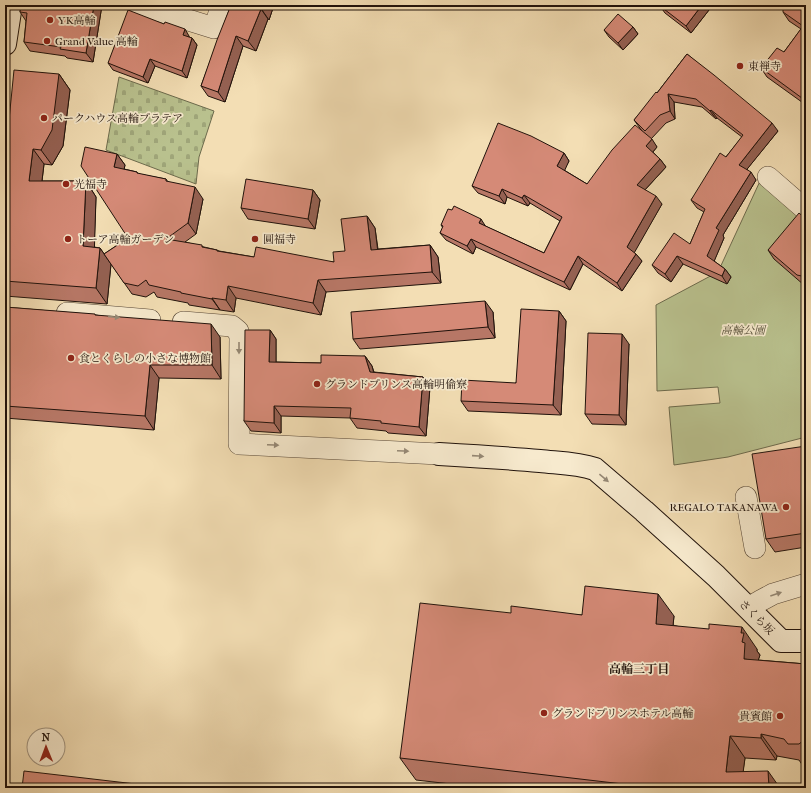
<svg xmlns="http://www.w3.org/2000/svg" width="811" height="793" font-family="'IM FELL French Canon','Noto Serif JP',serif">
	<defs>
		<pattern id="cemetery-stones" width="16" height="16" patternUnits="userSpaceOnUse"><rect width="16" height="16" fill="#b9c18e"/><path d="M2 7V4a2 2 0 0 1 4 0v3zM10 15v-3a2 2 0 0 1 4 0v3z" fill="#9fa579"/></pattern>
	</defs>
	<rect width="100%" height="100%" fill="#f3deb4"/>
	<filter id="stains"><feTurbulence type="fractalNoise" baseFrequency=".005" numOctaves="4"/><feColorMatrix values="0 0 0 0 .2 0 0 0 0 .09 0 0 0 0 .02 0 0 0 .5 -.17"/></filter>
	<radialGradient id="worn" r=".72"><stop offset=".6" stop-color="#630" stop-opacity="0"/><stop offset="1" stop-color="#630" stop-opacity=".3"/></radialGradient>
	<path fill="url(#cemetery-stones)" stroke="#6c6a4c" d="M119 77 214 111 199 157 196 184 106 150Z"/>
	<path fill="#b9c18e" stroke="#6c6a4c" d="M761 179 806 214V437L728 457 674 465 669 407 720 403 718 387 657 391 656 305 718 272Z"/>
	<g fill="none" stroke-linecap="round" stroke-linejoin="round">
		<defs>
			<g id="street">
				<path d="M140 5 214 28 222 5"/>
				<path d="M768 177 806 210"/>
				<path d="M67 313 150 320"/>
				<path d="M183 322 232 326 238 331 240 337 239 444 439 454"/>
				<path d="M746 497 755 548"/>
				<path d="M748 608 760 601 773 594 806 584"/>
			</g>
			<g id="secondary">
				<path d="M5 44 11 5"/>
				<path d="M439 454C473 456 507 458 540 461 558 463 577 463 595 469L644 511 716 576 781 641H801L806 640"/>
			</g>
		</defs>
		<use href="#street" stroke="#554535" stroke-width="22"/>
		<use href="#secondary" stroke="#20120b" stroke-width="24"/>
		<use href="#street" stroke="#f7eace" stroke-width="21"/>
		<use href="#secondary" stroke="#f7eace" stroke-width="22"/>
	</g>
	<g fill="#b77766" stroke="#20120b">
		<path d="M21 5H102L93 62 67 58 65 56 30 51 24 42 26 21 20 12Z"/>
		<path d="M231 5H274L269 20 268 19 256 51 243 46 225 102 208 96 201 86Z"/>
		<path d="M806 5V105L767 77 761 68 784 52 801 29 789 21 783 12Z"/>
		<path d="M660 6 709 10 691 33 665 13Z"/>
		<path d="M633 27 638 34 623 50 609 37 604 30Z"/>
		<path d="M189 36V37L192 38 197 45 187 78 155 66 148 83 113 70 108 63Z"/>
		<path d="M687 54 778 131 747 169 756 180 723 235 724 238 714 261 725 269 731 277 727 284 683 264 671 282 658 273 652 265 690 244 704 212 697 208 691 200 742 137 717 118 716 119 702 107 674 102 675 119 666 123 651 139 657 147 653 152 660 159 666 167 645 190 662 204 634 252 642 261 622 291 583 264 570 290 476 247 473 254 446 240 440 233 443 228 441 225 485 226 544 253 560 221 530 203 528 206 507 197 505 204 478 193 472 186 564 153 569 161 564 170 587 184 642 131 634 120 657 93Z"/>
		<path d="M59 74 70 90 63 146 52 165 44 164 42 181H86L96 197 94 247 100 248 111 264 107 304 5 296V160Z"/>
		<path d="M117 154 125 165 124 169 137 172 138 174 166 179 168 182 203 199 196 234 185 242 204 247 217 250 219 251 254 257 334 262 345 251 367 216 375 228 378 249 430 245 438 257 441 283 326 292 321 315 236 298 234 312 220 310 189 305 188 303 157 297 154 292 146 297 132 294 104 254 128 238Z"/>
		<path d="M313 190 320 200 315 229 248 219 241 208Z"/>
		<path d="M806 219V285H804L774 259 768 250Z"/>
		<path d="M5 307 96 315 220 337 221 379 159 378 154 430 5 418Z"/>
		<path d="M559 311 566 321 561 415 468 411 461 401 516 383Z"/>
		<path d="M493 312 495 338 360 349 353 339Z"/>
		<path d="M270 330 276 339V362L321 363 365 356 372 366 374 372 423 377 430 387 426 436 388 433 386 431 357 428 350 418 281 416V433L251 431 244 421Z"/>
		<path d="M629 344 626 425 592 424 585 414Z"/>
		<path d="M806 446V547L775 552 766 539Z"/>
		<path d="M511 613 582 615 674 616 673 625 757 649V651L760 655 758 660 806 664V766H803L799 760 777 756 776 760 745 758 743 771 780 788H486L416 780 400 758Z"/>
	</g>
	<g fill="#956153" stroke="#20120b">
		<path d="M94 5H102L93 62 86 53Z"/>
		<path d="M264 5H274L269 20 262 10Z"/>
		<path d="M702 5H705L709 10 691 33 686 26Z"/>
		<path d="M261 9 268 19 256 51 248 41Z"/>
		<path d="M633 27 638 34 623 50 618 43Z"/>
		<path d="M185 29 189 36 187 41 183 35Z"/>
		<path d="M236 36 243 46 225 102 218 92Z"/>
		<path d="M192 38 197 45 187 78 182 71Z"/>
		<path d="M150 59 155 66 148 83 143 77Z"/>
		<path d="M59 74 70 90 63 146 52 165 41 150Z"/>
		<path d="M668 94 674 102 675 119 670 111Z"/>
		<path d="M711 110 717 118 716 119 710 111Z"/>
		<path d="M772 123 778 131 744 173 739 165Z"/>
		<path d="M652 139 657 147 651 154 646 146Z"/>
		<path d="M33 149 44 164 40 197 29 181Z"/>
		<path d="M564 153 569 161 563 174 557 166Z"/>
		<path d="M117 154 125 165 122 179 114 167Z"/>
		<path d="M660 159 666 167 642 193 637 185Z"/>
		<path d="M751 172 756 180 723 235 724 238 713 264 707 256 716 228Z"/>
		<path d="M86 181 96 197 94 262 83 246Z"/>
		<path d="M195 187 203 199 196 234 188 223Z"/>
		<path d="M502 189 507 197 505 204 499 196Z"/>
		<path d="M313 190 320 200 315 229 308 219Z"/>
		<path d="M524 195 530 203 528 206 522 198Z"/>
		<path d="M656 196 662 204 633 255 627 247Z"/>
		<path d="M367 216 375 228 379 261 371 250Z"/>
		<path d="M481 219 486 227 479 223Z"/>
		<path d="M471 239 476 247 473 254 467 246Z"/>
		<path d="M430 245 438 257 441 283 432 272Z"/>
		<path d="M100 248 111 264 107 304 96 288Z"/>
		<path d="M636 254 642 261 622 291 617 283Z"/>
		<path d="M578 256 583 264 570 290 564 282Z"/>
		<path d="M677 256 683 264 671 282 665 274Z"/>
		<path d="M725 269 731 277 727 284 722 276Z"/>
		<path d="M318 280 326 292 321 315 313 303Z"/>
		<path d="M228 286 236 298 234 312 226 300Z"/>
		<path d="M212 298 220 310 212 299Z"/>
		<path d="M485 301 493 312 495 338 488 327Z"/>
		<path d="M559 311 566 321 561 415 553 405Z"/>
		<path d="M211 324 220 337 221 379 212 365Z"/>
		<path d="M270 330 276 339V371L269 362Z"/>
		<path d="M622 334 629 344 626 425 619 415Z"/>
		<path d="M365 356 372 366 376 382 370 372Z"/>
		<path d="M150 365 159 378 154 430 145 416Z"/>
		<path d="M423 377 430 387 426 436 419 427Z"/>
		<path d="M274 406 281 416V433L274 423Z"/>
		<path d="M658 594 674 616 671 645 656 624Z"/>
		<path d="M742 627 757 649V651L760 655 758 661 744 659 741 633Z"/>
		<path d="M761 734 777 756 776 760 761 738Z"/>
		<path d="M730 736 745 758 741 788 726 772Z"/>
		<path d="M768 771 780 788H769Z"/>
	</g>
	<g fill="#d58a77" stroke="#20120b">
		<path d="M21 5H94L86 53 60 49 61 47 24 42 27 13 20 12Z"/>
		<path d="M231 5H264L262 10 261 9 248 41 236 36 218 92 201 86 217 40Z"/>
		<path d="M661 5H702L686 26 660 6Z"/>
		<path d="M783 5H806V101L761 68 777 48 784 52 803 26 783 12Z"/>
		<path d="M128 10 164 24 165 22 185 29 183 35 192 38 182 71 150 59 143 77 108 63Z"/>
		<path d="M618 14 633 27 618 43 604 30Z"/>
		<path d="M687 54 714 75 772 123 739 165 751 172 716 228 719 230 707 256 725 269 722 276 677 256 665 274 652 265 674 233 690 244 705 209 691 200 720 153 726 157 743 135 711 110 710 111 696 99 668 94 670 111 660 115 645 131 634 120 656 92 657 93Z"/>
		<path d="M14 70 59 74 52 130 41 150 33 149 29 181H86L83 246 100 248 96 288 5 281V160Z"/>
		<path d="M498 123 531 136 564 153 557 166 587 184 612 150 635 125 652 139 646 146 660 159 637 185 656 196 627 247 636 254 617 283 578 256 564 282 471 239 467 246 440 233 443 226 441 225 448 209 452 210 454 206 481 219 479 223 544 253 562 217 524 195 522 198 502 189 499 196 472 186Z"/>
		<path d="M85 147 117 154 114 167 137 172V173L166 179V181L195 187 188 223 166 239 202 245V247L217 250V251L254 257 256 247 334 262 333 252 345 251 341 219 367 216 371 250 430 245 432 272 318 280 313 303 228 286 226 300 212 298V299L181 293V292L149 285 146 280 138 286 124 283 104 254 128 238 81 166Z"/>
		<path d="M246 179 313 190 308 219 241 208Z"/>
		<path d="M799 213 806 219V277L797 275 768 250Z"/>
		<path d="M485 301 488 327 353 339 351 312Z"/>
		<path d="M5 307 95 314V315L211 324 212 365H150L145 416 5 406Z"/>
		<path d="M521 309 559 311 553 405 461 401 462 380 516 383Z"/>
		<path d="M245 330H270L269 362 321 363V355L365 356 370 372 423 377 419 427 381 423V421L350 418 351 408 274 406V423L244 421Z"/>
		<path d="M588 333 622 334 619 415 585 414Z"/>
		<path d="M806 446V533L766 539 752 454Z"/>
		<path d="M585 586 658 594 656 624 709 629V624L742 627 741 633H744L742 642 745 643 744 659 806 664V740H804L799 744H788L784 739 761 734V738L730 736 726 772 768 771 769 788H639L640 786 400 758 420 603 511 613V606L582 615Z"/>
		<path d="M24 771 170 788H22Z"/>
	</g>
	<defs><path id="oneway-solid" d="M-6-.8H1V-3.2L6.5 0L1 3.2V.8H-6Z"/></defs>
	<g fill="#968976">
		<use href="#oneway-solid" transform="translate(114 317) rotate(5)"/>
		<use href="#oneway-solid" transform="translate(239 348) rotate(90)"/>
		<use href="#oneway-solid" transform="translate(273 445) rotate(3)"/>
		<use href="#oneway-solid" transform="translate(403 451) rotate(3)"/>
		<use href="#oneway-solid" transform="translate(478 456) rotate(4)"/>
		<use href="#oneway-solid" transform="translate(604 478) rotate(40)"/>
		<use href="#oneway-solid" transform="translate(776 594) rotate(-19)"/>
	</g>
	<g fill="#8f2418" stroke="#f7eace" stroke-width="1.5">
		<circle cx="50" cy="20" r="4"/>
		<circle cx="47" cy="41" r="4"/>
		<circle cx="740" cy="66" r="4"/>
		<circle cx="44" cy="118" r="4"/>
		<circle cx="66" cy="184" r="4"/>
		<circle cx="68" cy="239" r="4"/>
		<circle cx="255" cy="239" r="4"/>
		<circle cx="71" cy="358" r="4"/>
		<circle cx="317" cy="384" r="4"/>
		<circle cx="786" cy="507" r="4"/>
		<circle cx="544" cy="713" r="4"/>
		<circle cx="780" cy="716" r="4"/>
	</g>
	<g text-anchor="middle" stroke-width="3.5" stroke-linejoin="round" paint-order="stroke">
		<g font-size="11" fill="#20120b" stroke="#f7eace" text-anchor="start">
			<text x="58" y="24">YK高輪</text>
			<text x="55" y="45">Grand Value 高輪</text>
			<text x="748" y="70">東禅寺</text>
			<text x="52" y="122">パークハウス高輪プラテア</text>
			<text x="74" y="188">光福寺</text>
			<text x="76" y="243">トーア高輪ガーデン</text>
			<text x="263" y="243">圓福寺</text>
			<text x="79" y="362">食とくらしの小さな博物館</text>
			<text x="325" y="388">グランドプリンス高輪明倫寮</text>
			<text x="778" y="511" text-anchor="end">REGALO TAKANAWA</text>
			<text x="552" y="717">グランドプリンスホテル高輪</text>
			<text x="772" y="720" text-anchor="end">貴賓館</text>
		</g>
		<g font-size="11" font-style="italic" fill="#564f39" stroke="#f7eace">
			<text x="743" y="334">高輪公園</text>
		</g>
		<g font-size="11" fill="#20120b" stroke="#f7eace">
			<text transform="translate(757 617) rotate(45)" y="4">さくら坂</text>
		</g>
		<g font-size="12" font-weight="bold" fill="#20120b" stroke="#f7eace">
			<text x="639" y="673">高輪三丁目</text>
		</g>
	</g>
	<rect width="811" height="793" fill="none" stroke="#f3deb4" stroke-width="20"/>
	<rect x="6" y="6" width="799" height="781" fill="none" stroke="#20120b" stroke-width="2"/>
	<rect x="10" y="10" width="791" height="773" fill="none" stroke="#20120b"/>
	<g transform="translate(46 747) rotate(359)"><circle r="19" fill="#f7eace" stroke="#a19480"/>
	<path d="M0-3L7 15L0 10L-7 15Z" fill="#8f2418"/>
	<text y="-6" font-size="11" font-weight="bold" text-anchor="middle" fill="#20120b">N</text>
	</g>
	<rect width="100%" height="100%" filter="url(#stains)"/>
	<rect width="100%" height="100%" fill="url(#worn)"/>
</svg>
